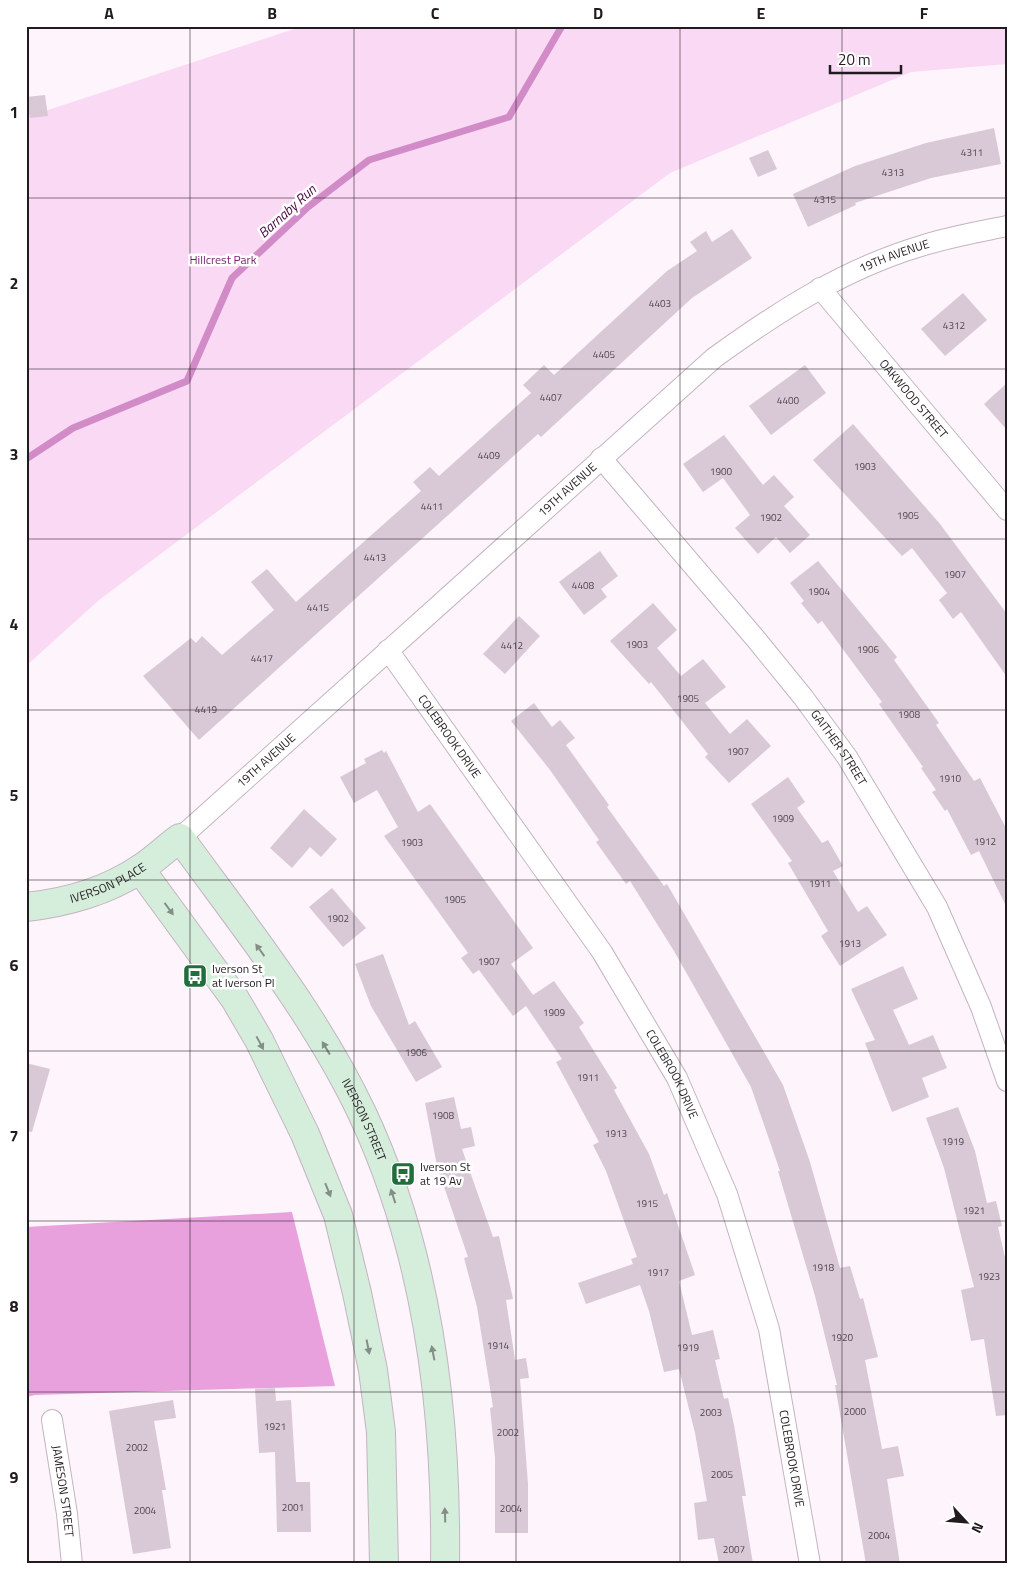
<svg xmlns="http://www.w3.org/2000/svg" width="1033" height="1590" font-family="'Titillium Web',sans-serif">
	<rect width="100%" height="100%" fill="#fef4fc"/>
	<path fill="#fad9f4" d="M303 26H1007V64L911 72 670 173 99 600 26 666V114L42 112Z"/>
	<path fill="#e9a1dd" d="M292 1212 335 1386 35 1395 26 1397V1227Z"/>
	<g fill="none" stroke-linecap="round" stroke-linejoin="round">
		<path stroke="#d18bc6" stroke-width="7" d="M26 459 73 428 187 381 232 278 308 207 369 160 509 117 562 26"/>
	</g>
	<g fill="#d9c9d6">
		<path d="M45 95 48 116 30 118 26 97Z"/>
		<path d="M994 128 1001 164 931 178 855 203 856 205 808 227 793 194 855 166 926 143Z"/>
		<path d="M768 150 777 169 758 177 749 158Z"/>
		<path d="M732 229 752 258 692 298 541 437 538 434 199 740 143 676 191 638 196 643 202 636 222 655 274 610 251 582 267 569 296 602 421 491 413 482 430 467 439 476 531 393 523 385 544 365 554 375 667 271 697 251 690 242 706 231 712 242Z"/>
		<path d="M963 293 987 320 945 356 921 329Z"/>
		<path d="M805 365 826 393 771 435 749 406Z"/>
		<path d="M1007 383V430L984 404Z"/>
		<path d="M853 424 940 524 1007 614V677L961 612 953 619 939 600 947 593 912 548 902 556 813 460Z"/>
		<path d="M724 435 763 485 774 475 794 497 784 506 810 535 790 553 776 537 758 554 735 528 750 515 723 478 703 492 683 464Z"/>
		<path d="M600 551 618 576 601 589 607 597 584 615 559 582Z"/>
		<path d="M818 561 897 657 894 660 939 723 936 725 974 781 980 778 1007 830V908L979 851 971 855 947 809 945 811 932 792 936 790 921 768 923 767 879 704 882 702 822 621 818 624 801 603 804 601 790 583Z"/>
		<path d="M653 603 677 630 657 648 681 676 703 659 726 687 705 703 730 734 747 719 771 746 729 783 705 757 708 754 651 682 649 684 610 641Z"/>
		<path d="M519 616 540 636 505 674 483 654Z"/>
		<path d="M534 703 552 727 560 720 575 738 566 745 609 805 607 807 664 886 667 884 783 1085 810 1162 840 1268 850 1266 860 1299 863 1298 878 1357 865 1360 882 1449 898 1446 904 1476 887 1479 900 1564H866L835 1385H837L815 1296 778 1171H780L751 1087 674 951 630 881 626 884 596 842 599 840 550 770 511 721Z"/>
		<path d="M382 750 384 753 386 751 418 812 430 804 533 948 511 964 533 995 554 981 584 1023 579 1027 617 1088 614 1090 649 1154 664 1195 667 1193 695 1275 679 1281 692 1335 713 1330 720 1359 715 1360 724 1399 728 1398 734 1425 746 1496H742L753 1564H719L714 1538 698 1540 694 1503 707 1501 695 1433 679 1369 664 1372 649 1311 640 1285 586 1304 578 1283 633 1264 631 1259 637 1257 606 1171 593 1145 599 1142 556 1062 562 1059 526 1006 513 1016 479 970 473 974 461 958 468 953 384 836 398 827 377 790 354 803 340 777 366 763 364 759Z"/>
		<path d="M788 777 805 802 797 808 822 843 828 840 843 866 833 871 858 912 867 906 887 935 840 966 821 936 828 931 788 863 792 861 751 804Z"/>
		<path d="M304 809 337 839 321 857 310 847 292 868 270 848Z"/>
		<path d="M332 888 366 928 343 947 309 907Z"/>
		<path d="M383 954 409 1025 415 1021 442 1067 416 1082 371 1006 355 964Z"/>
		<path d="M903 966 918 999 893 1010 909 1045 933 1035 947 1068 922 1078 929 1097 892 1112 865 1043 875 1040 851 989Z"/>
		<path d="M26 1063 50 1069 32 1132 26 1131Z"/>
		<path d="M454 1097 461 1129 471 1127 475 1146 462 1149 493 1237 499 1236 513 1299 506 1300 515 1360 526 1358 529 1378 520 1379 528 1484V1533H495V1458L490 1408 493 1407 477 1307 464 1258 468 1257 437 1166 425 1103Z"/>
		<path d="M958 1107 975 1151 987 1203 996 1201 1002 1226 998 1227 1007 1266V1415L996 1416 984 1339 971 1341 961 1290 974 1287 944 1168 926 1118Z"/>
		<path d="M275 1388 276 1401 291 1400 296 1482H310L311 1532H277L275 1452 259 1453 255 1389Z"/>
		<path d="M173 1400 176 1418 154 1421 166 1490H162L171 1548 133 1554 109 1411Z"/>
	</g>
	<g fill="none" stroke-linecap="round" stroke-linejoin="round">
		<defs>
			<g id="street">
				<path id="s1" d="M820 288 1007 510"/>
				<path id="s2" d="M601 458 755 638 803 697 847 757 937 907 981 1007 1007 1081"/>
				<path id="s3" d="M388 650 602 952 677 1078 727 1194 769 1329 810 1564"/>
				<path id="s4" d="M180 838 714 358C779 311 844 269 921 246 949 237 978 232 1007 226"/>
				<path id="s5" d="M52 1420 67 1514 72 1564"/>
			</g>
			<g id="secondary">
				<path d="M140 869 235 999 259 1040 305 1134 338 1215 357 1293 373 1370 381 1432 384 1564"/>
				<path id="s6" d="M26 907C65 903 107 891 140 869 154 860 166 848 180 838 244 926 315 1014 362 1113 427 1251 447 1413 445 1564"/>
			</g>
		</defs>
		<use href="#street" stroke="#c4b4c1" stroke-width="22"/>
		<use href="#secondary" stroke="#c4b4c1" stroke-width="30"/>
		<use href="#street" stroke="#fff" stroke-width="20"/>
		<use href="#secondary" stroke="#d5eddb" stroke-width="28"/>
	</g>
	<defs><path id="oneway-solid" d="M-6-.8H1V-3.2L6.5 0L1 3.2V.8H-6Z" transform="scale(1.25)"/></defs>
	<g fill="#848e86">
		<use href="#oneway-solid" transform="translate(169 909) rotate(54)"/>
		<use href="#oneway-solid" transform="translate(260 950) rotate(-126)"/>
		<use href="#oneway-solid" transform="translate(260 1043) rotate(62)"/>
		<use href="#oneway-solid" transform="translate(326 1048) rotate(-121)"/>
		<use href="#oneway-solid" transform="translate(328 1190) rotate(68)"/>
		<use href="#oneway-solid" transform="translate(393 1196) rotate(-108)"/>
		<use href="#oneway-solid" transform="translate(368 1347) rotate(79)"/>
		<use href="#oneway-solid" transform="translate(433 1353) rotate(-101)"/>
		<use href="#oneway-solid" transform="translate(445 1515) rotate(-92)"/>
	</g>
	<path fill="none" stroke="#211b1f" stroke-width="1" stroke-opacity="0.55" d="M190 26V1564M354 26V1564M516 26V1564M680 26V1564M842 26V1564M26 198H1007M26 369H1007M26 539H1007M26 710H1007M26 880H1007M26 1051H1007M26 1221H1007M26 1392H1007"/>
	<defs>
		<symbol id="bus-square" viewBox="-11 -11 22 22"><rect x="-9" y="-9" width="18" height="18" rx="4" fill="#216d3b" stroke="#fff"/><path d="M-5-6H5V4H4V6H2V4H-2V6H-4V4H-5ZM-3.5-4V0h7V-4ZM-3.5 1.2v1.5H-2V1.2ZM2 1.2v1.5H3.5V1.2Z" fill="#fff"/></symbol>
	</defs>
	<g fill-rule="evenodd">
		<use href="#bus-square" x="181" y="962" width="28" height="28"/>
		<use href="#bus-square" x="389" y="1160" width="28" height="28"/>
	</g>
	<g text-anchor="middle" stroke-width="5" stroke-linejoin="round" paint-order="stroke">
		<g font-size="10" fill="#4f464d">
			<text x="972" y="156">4311</text>
			<text x="893" y="176">4313</text>
			<text x="825" y="203">4315</text>
			<text x="660" y="307">4403</text>
			<text x="954" y="329">4312</text>
			<text x="604" y="358">4405</text>
			<text x="551" y="401">4407</text>
			<text x="788" y="404">4400</text>
			<text x="489" y="459">4409</text>
			<text x="865" y="470">1903</text>
			<text x="721" y="475">1900</text>
			<text x="432" y="510">4411</text>
			<text x="908" y="519">1905</text>
			<text x="771" y="521">1902</text>
			<text x="375" y="561">4413</text>
			<text x="955" y="578">1907</text>
			<text x="583" y="589">4408</text>
			<text x="819" y="595">1904</text>
			<text x="318" y="611">4415</text>
			<text x="637" y="648">1903</text>
			<text x="512" y="649">4412</text>
			<text x="868" y="653">1906</text>
			<text x="262" y="662">4417</text>
			<text x="688" y="702">1905</text>
			<text x="206" y="713">4419</text>
			<text x="909" y="718">1908</text>
			<text x="738" y="755">1907</text>
			<text x="950" y="782">1910</text>
			<text x="783" y="822">1909</text>
			<text x="985" y="845">1912</text>
			<text x="412" y="846">1903</text>
			<text x="820" y="887">1911</text>
			<text x="455" y="903">1905</text>
			<text x="338" y="922">1902</text>
			<text x="850" y="947">1913</text>
			<text x="489" y="965">1907</text>
			<text x="554" y="1016">1909</text>
			<text x="416" y="1056">1906</text>
			<text x="588" y="1081">1911</text>
			<text x="443" y="1119">1908</text>
			<text x="616" y="1137">1913</text>
			<text x="953" y="1145">1919</text>
			<text x="647" y="1207">1915</text>
			<text x="974" y="1214">1921</text>
			<text x="823" y="1271">1918</text>
			<text x="658" y="1276">1917</text>
			<text x="989" y="1280">1923</text>
			<text x="842" y="1341">1920</text>
			<text x="498" y="1349">1914</text>
			<text x="688" y="1351">1919</text>
			<text x="855" y="1415">2000</text>
			<text x="711" y="1416">2003</text>
			<text x="275" y="1430">1921</text>
			<text x="508" y="1436">2002</text>
			<text x="137" y="1451">2002</text>
			<text x="722" y="1478">2005</text>
			<text x="293" y="1511">2001</text>
			<text x="511" y="1512">2004</text>
			<text x="145" y="1514">2004</text>
			<text x="879" y="1539">2004</text>
			<text x="734" y="1553">2007</text>
		</g>
		<g font-size="12" fill="#211b1f" stroke="#fff">
			<text dy="4" stroke="none"><textPath href="#s4" startOffset="926">19TH AVENUE</textPath></text>
			<text dy="4" stroke="none"><textPath href="#s1" startOffset="145">OAKWOOD STREET</textPath></text>
			<text dy="4" stroke="none"><textPath href="#s4" startOffset="521">19TH AVENUE</textPath></text>
			<text dy="4" stroke="none"><textPath href="#s3" startOffset="106">COLEBROOK DRIVE</textPath></text>
			<text dy="4" stroke="none"><textPath href="#s2" startOffset="375">GAITHER STREET</textPath></text>
			<text dy="4" stroke="none"><textPath href="#s4" startOffset="116">19TH AVENUE</textPath></text>
			<text dy="4" stroke="none"><textPath href="#s6" startOffset="86">IVERSON PLACE</textPath></text>
			<text dy="4" stroke="none"><textPath href="#s3" startOffset="511">COLEBROOK DRIVE</textPath></text>
			<text dy="4" stroke="none"><textPath href="#s6" startOffset="509">IVERSON STREET</textPath></text>
			<text dy="4" stroke="none"><textPath href="#s3" startOffset="916">COLEBROOK DRIVE</textPath></text>
			<text dy="4" stroke="none"><textPath href="#s5" startOffset="72">JAMESON STREET</textPath></text>
		</g>
		<g font-size="12" fill="#711f68" stroke="#fff">
			<text x="223" y="264">Hillcrest Park</text>
		</g>
		<g font-size="12" fill="#211b1f" stroke="#fff" text-anchor="start">
			<text x="212" y="973">Iverson St<tspan x="212" dy="14">at Iverson Pl</tspan></text>
			<text x="420" y="1171">Iverson St<tspan x="420" dy="14">at 19 Av</tspan></text>
		</g>
		<g font-size="14" font-style="italic" fill="#470741" stroke="#fff">
			<text transform="translate(287 211) rotate(-42)" y="5">Barnaby Run</text>
		</g>
	</g>
	<rect width="1033" height="1590" fill="none" stroke="#ffffff" stroke-width="55"/>
	<g transform="translate(966 1522) rotate(116)" stroke="#ffffff" stroke-width="4" paint-order="stroke">
	<path d="M0-4L9 19L0 12L-9 19Z" fill="#211b1f"/>
	<text y="-8" font-size="14" font-weight="bold" text-anchor="middle" fill="#211b1f">N</text>
	</g>
	<path d="M830 65v8h71v-8" fill="none" stroke="#211b1f" stroke-width="2.5"/>
	<text x="838" y="65" font-size="15" fill="#211b1f" stroke="#ffffff" stroke-width="4" paint-order="stroke">20 m</text>
	<rect x="28" y="28" width="978" height="1534" fill="none" stroke="#211b1f" stroke-width="2"/>
	<g font-size="16" text-anchor="middle" font-weight="bold" fill="#211b1f">
		<text x="109" y="19">A</text>
		<text x="272" y="19">B</text>
		<text x="435" y="19">C</text>
		<text x="598" y="19">D</text>
		<text x="761" y="19">E</text>
		<text x="924" y="19">F</text>
		<text x="14" y="118">1</text>
		<text x="14" y="289">2</text>
		<text x="14" y="460">3</text>
		<text x="14" y="630">4</text>
		<text x="14" y="801">5</text>
		<text x="14" y="971">6</text>
		<text x="14" y="1142">7</text>
		<text x="14" y="1312">8</text>
		<text x="14" y="1483">9</text>
	</g>
</svg>
